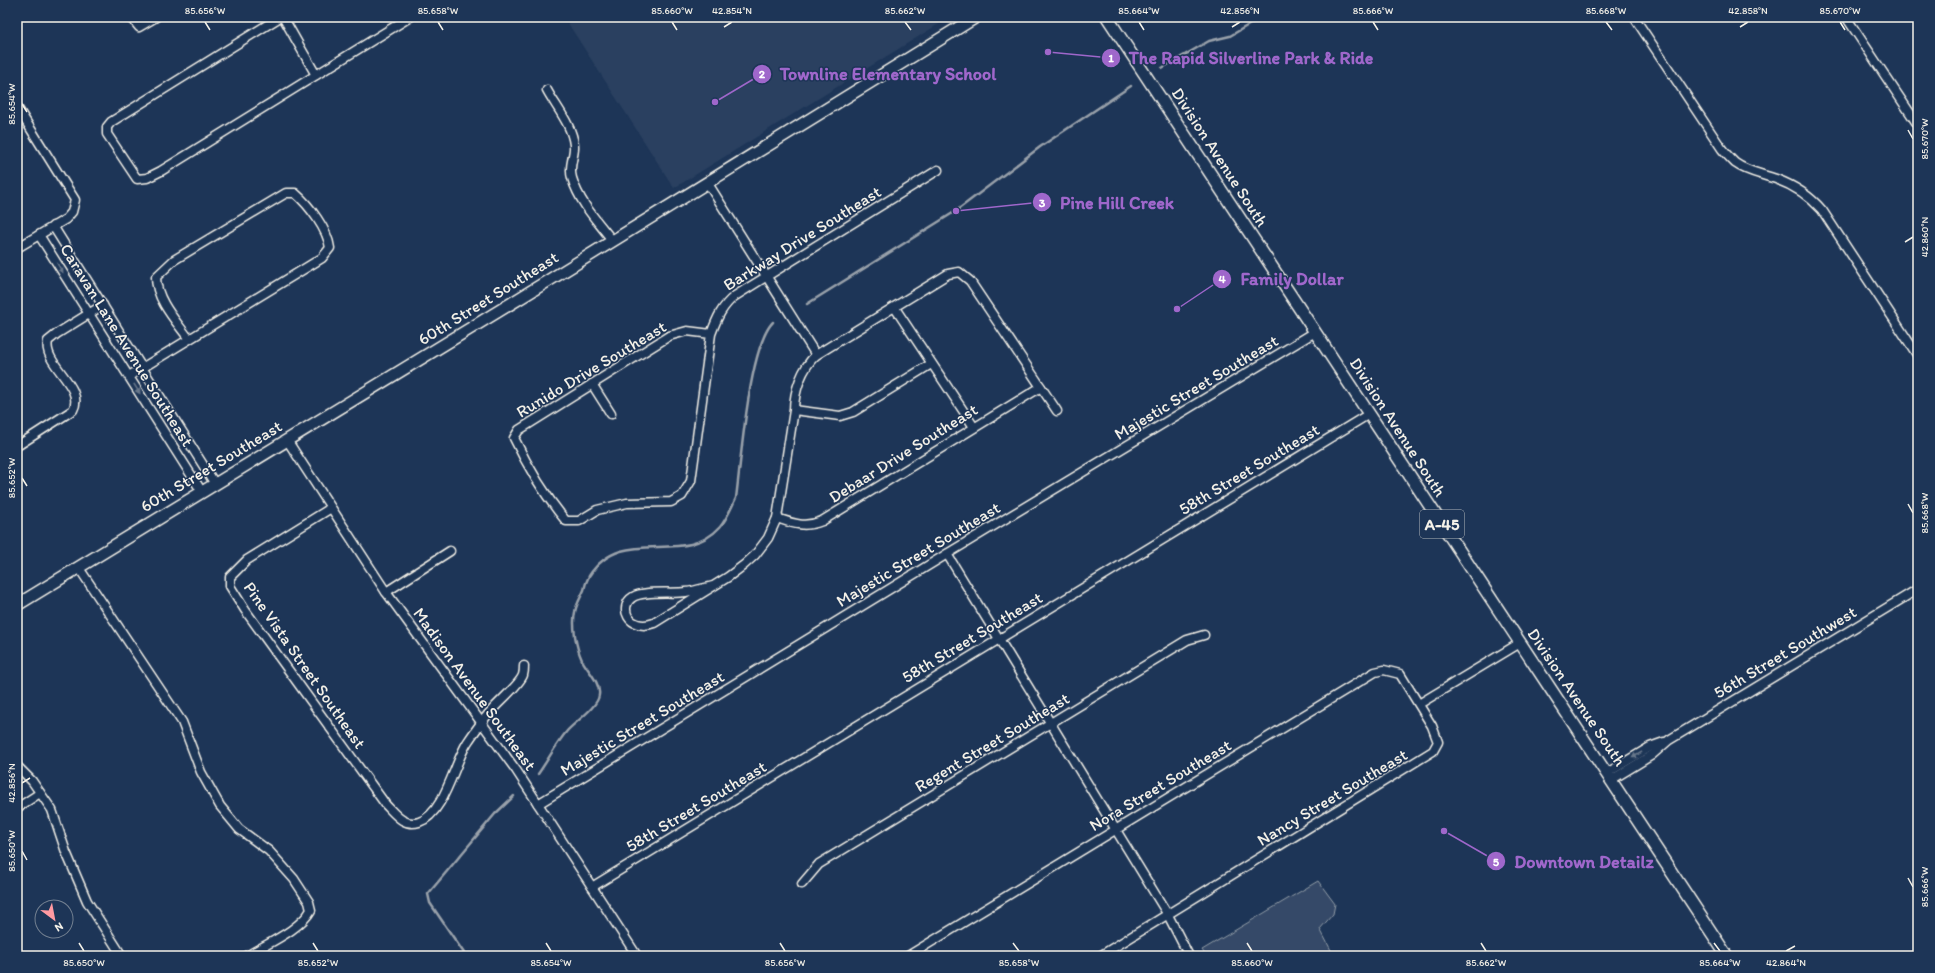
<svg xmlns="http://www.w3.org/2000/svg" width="1935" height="973" font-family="Itim,sans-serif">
	<rect width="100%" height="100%" fill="#1d3557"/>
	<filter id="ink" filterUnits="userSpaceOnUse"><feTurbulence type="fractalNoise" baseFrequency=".025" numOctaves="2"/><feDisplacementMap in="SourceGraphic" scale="8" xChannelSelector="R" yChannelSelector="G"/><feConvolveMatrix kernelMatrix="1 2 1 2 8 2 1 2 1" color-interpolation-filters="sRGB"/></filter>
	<g filter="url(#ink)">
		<path fill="#2a4060" d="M564 17H950L674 188Z"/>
		<path fill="#354a67" stroke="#949ea8" d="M1318 881 1335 904 1333 914 1320 929 1334 956H1206L1202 950Z"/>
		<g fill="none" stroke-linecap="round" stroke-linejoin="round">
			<g stroke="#9aa2ab" stroke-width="2.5">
				<path d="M1162 68 1209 41 1230 36 1262 17"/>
				<path d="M807 304 956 211 1040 147 1131 86"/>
				<path d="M538 774C548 760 556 744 567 731 575 722 598 707 599 695 601 683 587 670 582 660 576 647 572 626 575 612 576 605 581 597 584 590 585 585 587 580 589 576 623 523 683 568 720 527 727 519 731 508 736 498 741 461 749 346 773 322"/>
				<path d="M466 956 430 903 428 894 495 814 514 796"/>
			</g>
			<defs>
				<g id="minor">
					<path d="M131 17 139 27 156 17"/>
					<path d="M280 17 111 122 107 127V134L137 179 147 178 161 171 410 17"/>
					<path d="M283 17 316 75"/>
					<path d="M1634 17 1722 149C1726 154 1731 159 1735 163 1747 172 1762 174 1776 179 1795 186 1809 195 1822 210L1918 356"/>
					<path d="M1846 17 1918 125"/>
					<path d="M547 90C556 107 572 125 574 145 575 156 568 166 572 178 579 202 597 221 612 240"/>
					<path d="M17 107 75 200 72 212 66 219 17 248"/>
					<path d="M707 182 816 355"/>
					<path d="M53 226 215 484"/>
					<path d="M39 235 202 492"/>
					<path d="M895 308 974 427"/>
					<path d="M711 334 687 331 669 336 519 430 514 438C527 465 546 497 566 521H579L597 510 627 503 671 502 682 496 691 481 711 334C717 318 722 306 735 296L938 170"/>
					<path d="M129 376 322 258 330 248C328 230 309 205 295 193H286L174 260 156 277C156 300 176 321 189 339"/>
					<path d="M592 384 611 414"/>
					<path d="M794 410 840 416 853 412 931 364"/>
					<path d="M287 440 386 592 516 770 637 956"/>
					<path d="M17 446 73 410C86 387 42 364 48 341L58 333 103 305"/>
					<path d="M331 508 247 560 230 577V586L245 610 386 805C395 814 404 827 419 822 444 814 454 764 467 743 475 731 483 719 493 709 500 701 520 684 523 675 524 672 524 668 524 666"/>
					<path d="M777 518C794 524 805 528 822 521L1041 387"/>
					<path d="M947 554 1168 915 1189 956"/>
					<path d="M79 568 182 722 201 772 220 806 239 829 269 851 294 879 309 902 311 910C300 930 266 944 247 956"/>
					<path d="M713 586C704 588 695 591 686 592 672 594 645 590 633 597 618 606 628 632 654 623L728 577 744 565 755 555 768 538 777 518 794 410C794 391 802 368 816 355L948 274 959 272 970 281 1057 411"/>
					<path d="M386 592 450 551"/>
					<path d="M1419 704 1520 643"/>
					<path d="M17 766 32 781 52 810 66 852 87 901 122 956"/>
					<path d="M1607 773 1650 747 1664 742"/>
					<path d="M1611 780 1652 755 1669 740 1684 731 1918 589"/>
					<path d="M538 804 947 554 1315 332"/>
					<path d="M17 808 40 793"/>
					<path d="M802 884 819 864 1187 640 1204 635"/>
					<path d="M592 887 1369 414"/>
					<path d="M908 956 1375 672 1384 670 1400 674 1432 726 1438 742 1433 751 1100 956"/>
				</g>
				<g id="major">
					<path d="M1107 17 1727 956"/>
					<path d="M17 605 525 295 976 17"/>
				</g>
			</defs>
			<use href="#minor" stroke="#f4f1e8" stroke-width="11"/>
			<use href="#major" stroke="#f4f1e8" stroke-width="14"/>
			<use href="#minor" stroke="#1d3557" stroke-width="8"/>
			<use href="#major" stroke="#1d3557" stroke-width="11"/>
		</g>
		<defs><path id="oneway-solid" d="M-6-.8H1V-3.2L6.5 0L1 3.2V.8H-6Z"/></defs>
		<g fill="#68778a">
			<use href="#oneway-solid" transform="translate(60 268) rotate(58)"/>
			<use href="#oneway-solid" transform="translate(137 389) rotate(58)"/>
			<use href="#oneway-solid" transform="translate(1637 755) rotate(149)"/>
		</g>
	</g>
	<path fill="none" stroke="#f4f1e8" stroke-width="1.5" d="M205 22 210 30M438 22 443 30M672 22 677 30M905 22 911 30M1139 22 1144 30M1373 22 1378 30M1606 22 1612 30M1840 22 1845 30M724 27 732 22M1232 27 1240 22M1740 27 1748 22M22 104 27 112M1908 130 1913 139M1905 242 1913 237M22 478 27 486M1908 504 1913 513M22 783 30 778M22 851 27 860M1908 878 1913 887M79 943 84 951M313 943 318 951M546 943 551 951M780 943 785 951M1013 943 1019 951M1247 943 1252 951M1481 943 1486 951M1714 943 1720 951M1786 951 1795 946"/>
	<g text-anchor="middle" stroke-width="3" stroke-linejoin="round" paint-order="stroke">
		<rect fill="#1d3557" stroke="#b4b9bc" stroke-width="1" x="1420" y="510" width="44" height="28" rx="3"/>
		<g font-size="16" font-weight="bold" fill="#f4f1e8">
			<text x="1442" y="530">A-45</text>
		</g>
		<g font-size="17" fill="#f4f1e8" stroke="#1d3557">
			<text transform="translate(1220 157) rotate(57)" y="6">Division Avenue South</text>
			<text transform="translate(802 238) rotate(-32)" y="6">Barkway Drive Southeast</text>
			<text transform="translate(488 298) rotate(-32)" y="6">60th Street Southeast</text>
			<text transform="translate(127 345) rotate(58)" y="6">Caravan Lane Avenue Southeast</text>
			<text transform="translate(591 369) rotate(-31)" y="6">Runido Drive Southeast</text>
			<text transform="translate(1196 387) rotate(-31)" y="6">Majestic Street Southeast</text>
			<text transform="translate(1398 427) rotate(57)" y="6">Division Avenue South</text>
			<text transform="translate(903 453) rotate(-32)" y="6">Debaar Drive Southeast</text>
			<text transform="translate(211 466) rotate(-31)" y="6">60th Street Southeast</text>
			<text transform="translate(1249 469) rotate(-31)" y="6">58th Street Southeast</text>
			<text transform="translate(918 554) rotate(-31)" y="6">Majestic Street Southeast</text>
			<text transform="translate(972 637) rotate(-31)" y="6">58th Street Southeast</text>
			<text transform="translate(1785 652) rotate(-31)" y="6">56th Street Southwest</text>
			<text transform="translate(305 665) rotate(55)" y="6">Pine Vista Street Southeast</text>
			<text transform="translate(475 689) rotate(54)" y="6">Madison Avenue Southeast</text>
			<text transform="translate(1577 697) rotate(56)" y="6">Division Avenue South</text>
			<text transform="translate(642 723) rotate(-31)" y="6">Majestic Street Southeast</text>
			<text transform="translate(992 742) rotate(-31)" y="6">Regent Street Southeast</text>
			<text transform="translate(1160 785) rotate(-31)" y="6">Nora Street Southeast</text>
			<text transform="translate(1332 797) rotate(-31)" y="6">Nancy Street Southeast</text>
			<text transform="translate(696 806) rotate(-31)" y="6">58th Street Southeast</text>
		</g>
	</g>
	<path fill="none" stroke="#9f67cb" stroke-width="1.5" d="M1048 52L1111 58M715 102L762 74M956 211L1042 202M1177 309L1222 279M1444 831L1496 861"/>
	<g fill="#9f67cb" stroke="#1d3557" stroke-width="1.5">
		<circle cx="1048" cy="52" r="4"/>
		<circle cx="715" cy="102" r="4"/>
		<circle cx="956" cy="211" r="4"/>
		<circle cx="1177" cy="309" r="4"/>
		<circle cx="1444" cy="831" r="4"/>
		<circle cx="1111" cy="58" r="10"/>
		<circle cx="762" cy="74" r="10"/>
		<circle cx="1042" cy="202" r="10"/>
		<circle cx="1222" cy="279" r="10"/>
		<circle cx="1496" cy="861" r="10"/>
	</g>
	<g font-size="12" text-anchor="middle" font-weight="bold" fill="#fff">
		<text x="1111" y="62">1</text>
		<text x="762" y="78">2</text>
		<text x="1042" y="207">3</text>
		<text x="1222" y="283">4</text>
		<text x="1496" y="866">5</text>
	</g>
	<g font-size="18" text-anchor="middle" font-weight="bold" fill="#9f67cb" stroke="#1d3557" stroke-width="3" stroke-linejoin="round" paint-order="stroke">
		<text x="1251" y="64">The Rapid Silverline Park &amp; Ride</text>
		<text x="888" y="80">Townline Elementary School</text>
		<text x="1117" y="209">Pine Hill Creek</text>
		<text x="1292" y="285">Family Dollar</text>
		<text x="1584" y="868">Downtown Detailz</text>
	</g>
	<rect width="1935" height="973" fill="none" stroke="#1d3557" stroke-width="44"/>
	<g transform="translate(54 919) rotate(148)"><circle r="19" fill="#1d3557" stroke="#738091"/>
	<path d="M0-3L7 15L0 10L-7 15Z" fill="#ff9aa2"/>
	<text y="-6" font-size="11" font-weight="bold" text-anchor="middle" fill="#f4f1e8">N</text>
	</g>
	<rect x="22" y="22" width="1891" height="929" fill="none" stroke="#f4f1e8" stroke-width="1.5"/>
	<g font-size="10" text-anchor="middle" fill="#f4f1e8">
		<text x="205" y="14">85.656°W</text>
		<text x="438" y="14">85.658°W</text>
		<text x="672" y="14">85.660°W</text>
		<text x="732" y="14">42.854°N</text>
		<text x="905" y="14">85.662°W</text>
		<text x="1139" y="14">85.664°W</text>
		<text x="1240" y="14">42.856°N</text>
		<text x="1373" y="14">85.666°W</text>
		<text x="1606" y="14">85.668°W</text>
		<text x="1748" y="14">42.858°N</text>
		<text x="1840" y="14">85.670°W</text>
		<text transform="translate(11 104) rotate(-90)" y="4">85.654°W</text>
		<text transform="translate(1924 139) rotate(-90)" y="4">85.670°W</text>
		<text transform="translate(1924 237) rotate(-90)" y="4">42.860°N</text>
		<text transform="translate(11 478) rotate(-90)" y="4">85.652°W</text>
		<text transform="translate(1924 513) rotate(-90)" y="4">85.668°W</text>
		<text transform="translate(11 783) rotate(-90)" y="4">42.856°N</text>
		<text transform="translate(11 851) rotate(-90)" y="4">85.650°W</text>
		<text transform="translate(1924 887) rotate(-90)" y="4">85.666°W</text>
		<text x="84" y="966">85.650°W</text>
		<text x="318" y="966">85.652°W</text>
		<text x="551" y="966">85.654°W</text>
		<text x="785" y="966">85.656°W</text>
		<text x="1019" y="966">85.658°W</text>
		<text x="1252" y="966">85.660°W</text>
		<text x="1486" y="966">85.662°W</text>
		<text x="1720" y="966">85.664°W</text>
		<text x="1786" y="966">42.864°N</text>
	</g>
</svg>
